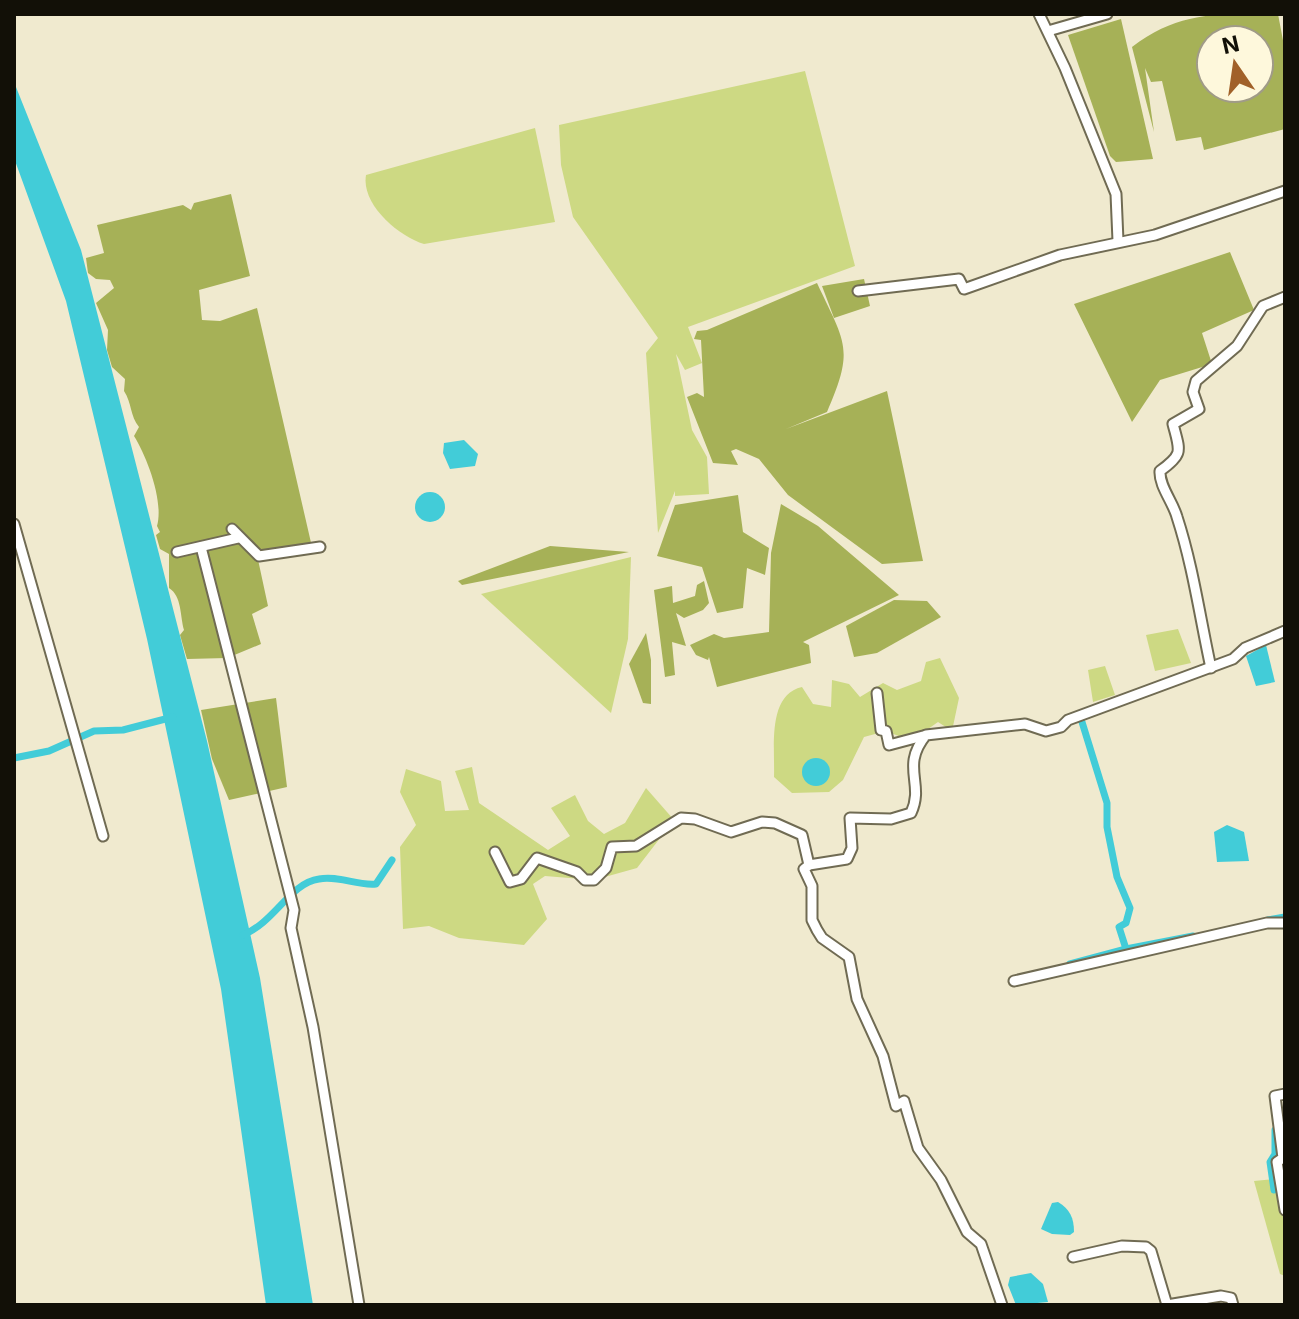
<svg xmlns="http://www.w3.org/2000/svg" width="1299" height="1319" font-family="Inter,sans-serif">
	<rect width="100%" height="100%" fill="#f0eacf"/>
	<g fill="#cdd983">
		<path d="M805 71 855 266 688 327 702 363 685 370 676 354 692 430 707 457 709 494 675 496V491L658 533 646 353 658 338 573 217 561 165 559 125Z"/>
		<path d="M535 128 555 222 424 244C398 236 361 204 366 175Z"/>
		<path d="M631 557 628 639 611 713 481 594Z"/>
		<path d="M1178 629 1191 663 1155 671 1146 635Z"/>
		<path d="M940 658 959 698 952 731 938 722 911 741 886 731 864 737 843 780 829 792 792 793 774 777C775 747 767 695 802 687L813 704 831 707 832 680 849 684 860 697 883 683 897 690 921 681 926 662Z"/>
		<path d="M1105 666 1115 695 1093 702 1088 670Z"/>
		<path d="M472 767 479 803 548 850 570 836 551 808 575 795 588 821 604 834 625 823 646 788 674 820 637 868 594 880 545 876 533 884 547 919 524 945 459 938 429 926 403 929 400 847 416 825 400 792 406 769 441 781 445 811 469 810 455 771Z"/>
		<path d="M1285 1178V1276L1280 1274 1254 1181Z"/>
	</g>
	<g fill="#a6b157" fill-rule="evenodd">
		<path d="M1278 14 1285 51V129L1204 150 1201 137 1176 141 1162 81 1151 82 1145 68 1154 132 1132 47C1181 10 1221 14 1278 14ZM1211 40H1259V88H1211Z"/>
		<path d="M1121 19 1153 159 1116 162 1110 156 1068 35Z"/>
		<path d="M231 194 250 276 199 290 202 320 220 321 257 308 312 547 259 555 236 537 172 553 200 549 227 658 187 659 180 635 184 630C180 616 182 596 169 588V554L160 549 156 535 160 532 157 526C164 501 147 457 134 436L139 427C130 416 132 403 124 391L125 379 112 367 107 350 108 330 96 303 114 288 110 280 96 279 88 273 86 258 104 253 97 225 183 205 191 210 194 203Z"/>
		<path d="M1230 252 1254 310 1202 333 1212 364 1160 380 1132 422 1074 304Z"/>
		<path d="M864 279 870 306 834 318 822 286Z"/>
		<path d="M817 283C845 343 855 348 827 412L786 429 887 391 923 561 882 564 788 495 759 459 736 449 731 451 738 465 713 463 687 397 697 393 704 397 701 340 694 339 697 331 707 330Z"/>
		<path d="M738 495 743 532 769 548 765 575 747 568 743 608 717 613 702 567 657 556 675 505Z"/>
		<path d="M781 504 818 526 899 595 803 642 809 645 811 663 717 687 709 657 708 660 696 655 690 645 714 634 724 638 769 632 771 553Z"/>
		<path d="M237 539 257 555 268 606 252 614 261 644 232 656 202 547Z"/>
		<path d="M550 546 629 552 462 585 458 581Z"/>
		<path d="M704 581 709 603 703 610 684 618 676 613 686 646 672 642 675 675 665 677 654 590 672 586 673 603 695 596 697 585Z"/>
		<path d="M894 600 927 601 941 617 877 653 854 657 846 626Z"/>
		<path d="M646 633 651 660V704L643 703 629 664Z"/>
		<path d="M276 698 287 787 229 800 212 759 201 710Z"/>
	</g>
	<g fill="#42ccd8">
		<path d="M14 82 81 250 207 741 260 978 313 1305H266L221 989 147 639 66 301 14 158Z"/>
		<path d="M464 440 478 454 475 466 450 469 443 453 444 443Z"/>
		<circle cx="430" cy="507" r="15"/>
		<path d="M1266 645 1275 682 1256 686 1246 656Z"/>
		<circle cx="816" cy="772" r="14"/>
		<path d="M1227 825 1244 832 1249 861 1217 862 1214 832Z"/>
		<path d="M1058 1202C1070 1209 1074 1218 1074 1232L1070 1235 1052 1234 1041 1229 1052 1203Z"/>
		<path d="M1031 1273 1043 1284 1048 1302 1016 1305 1008 1285 1010 1277Z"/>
	</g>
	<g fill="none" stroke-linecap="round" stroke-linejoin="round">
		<g stroke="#42ccd8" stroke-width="7">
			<path d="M1082 722 1107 803V827L1117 877 1130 908 1126 923 1119 927 1126 949 1193 936"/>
			<path d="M14 758 49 751 94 731 123 730 173 717"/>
			<path d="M1268 920 1285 917"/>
			<path d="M243 935C275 922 290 883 319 879 338 875 357 886 376 884L392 860"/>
			<path d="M1070 964 1126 949"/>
			<path d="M1274 1190 1270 1162 1275 1154V1130"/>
		</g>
		<defs>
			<g id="minor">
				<path d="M1039 14 1065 68 1116 194 1118 241"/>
				<path d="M1048 31 1107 14"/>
				<path d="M858 291 959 279 964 289 1060 255 1155 235 1285 191"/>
				<path d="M14 524 103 836"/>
				<path d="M232 529 259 556 320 547"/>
				<path d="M201 547 294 910 291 928 313 1027 359 1305"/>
				<path d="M177 552 238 538"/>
				<path d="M1211 668C1200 618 1193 566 1177 517 1173 502 1159 486 1160 471 1184 454 1180 451 1173 424L1199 409 1193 392 1196 381 1237 346 1263 306 1285 297"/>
				<path d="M877 693 881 730 886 731 889 745 923 736"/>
				<path d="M495 852 510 882 521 879 537 858 577 872 585 880H594L606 868 612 847 636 846 681 818 695 819 731 832 762 822 775 823 802 835 809 865 804 869 812 886V920L817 930 822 938 849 957 857 999 883 1056 896 1106 904 1101 918 1148 941 1180 967 1232 981 1244 1002 1305"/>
				<path d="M809 865 847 859 852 848 850 818 891 819 911 813C925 783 900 767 926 735L1025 724 1046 731 1061 727 1068 720 1233 659 1245 648 1285 631"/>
				<path d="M1014 981 1267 923H1285"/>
				<path d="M1285 1094 1275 1096 1283 1158 1277 1162 1285 1210"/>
				<path d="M1073 1257 1122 1246 1146 1247 1151 1251 1167 1305"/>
				<path d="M1167 1305 1221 1296 1231 1298 1233 1305"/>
			</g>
		</defs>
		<use href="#minor" stroke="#706b53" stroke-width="13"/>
		<use href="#minor" stroke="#fff" stroke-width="9"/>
	</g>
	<rect width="1299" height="1319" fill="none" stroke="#121007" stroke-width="32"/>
	<g transform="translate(1235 64) rotate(347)"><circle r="38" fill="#fef8dc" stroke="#a09b87" stroke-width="2"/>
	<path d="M0-6L14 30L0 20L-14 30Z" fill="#a16129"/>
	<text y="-12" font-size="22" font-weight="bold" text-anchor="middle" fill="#121007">N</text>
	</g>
</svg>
